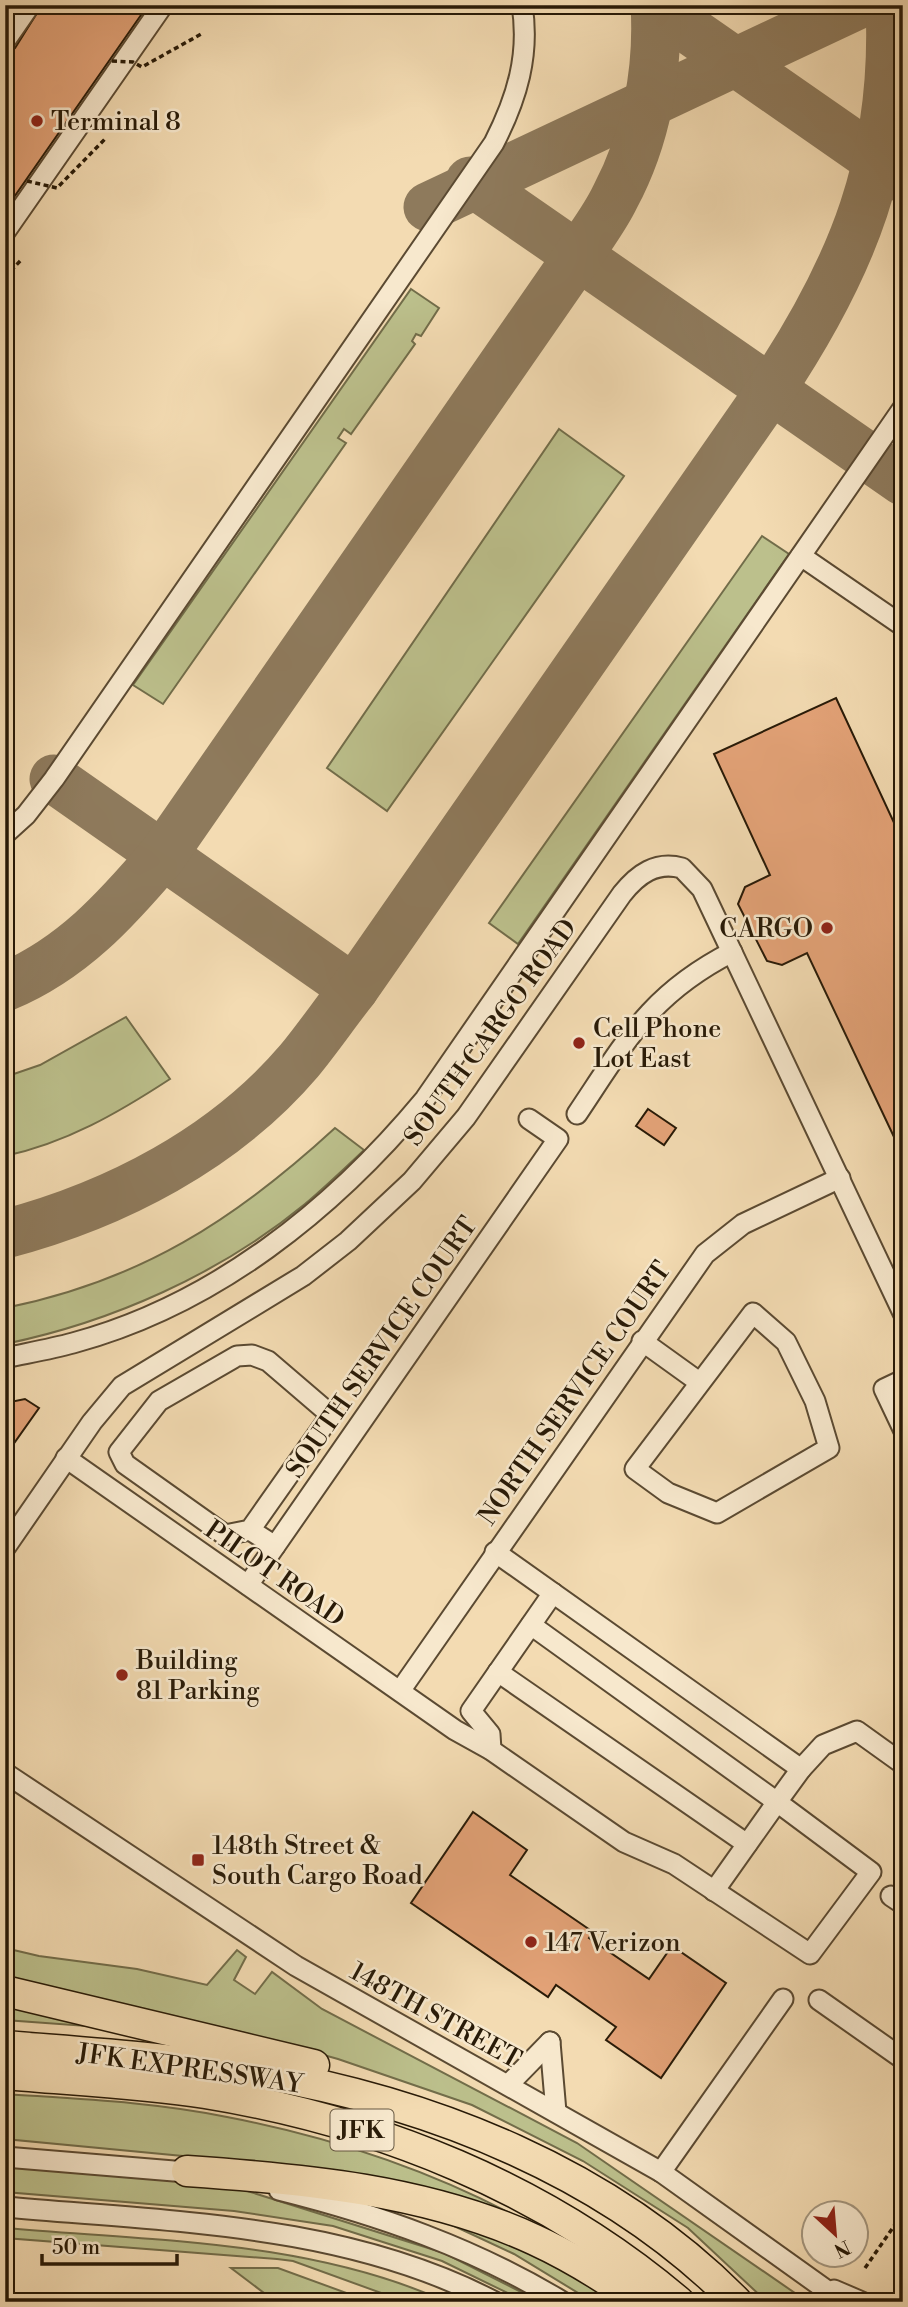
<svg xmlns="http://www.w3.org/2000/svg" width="908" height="2307" font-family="'Libre Bodoni',serif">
	<rect width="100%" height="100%" fill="#f3dbb2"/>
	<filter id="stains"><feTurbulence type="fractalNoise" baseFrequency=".00286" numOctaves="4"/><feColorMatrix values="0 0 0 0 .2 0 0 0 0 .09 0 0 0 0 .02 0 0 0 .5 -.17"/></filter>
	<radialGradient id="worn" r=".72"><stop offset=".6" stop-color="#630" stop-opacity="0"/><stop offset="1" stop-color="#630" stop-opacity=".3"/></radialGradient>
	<g fill="#bcc08c" stroke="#726d4a" stroke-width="2">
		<path d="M411 289 439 308 421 336 416 334 412 341 415 344 351 434 344 429 338 438 346 443 163 704 133 685Z"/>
		<path d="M559 429 624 476 387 811 327 768Z"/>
		<path d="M762 536 789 554 518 944 489 923Z"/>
		<path d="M126 1017 170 1079C118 1113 66 1143 5 1156V1077L40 1065Z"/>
		<path d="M335 1128 364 1150C345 1168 325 1187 305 1204 220 1274 112 1322 5 1344V1308C140 1281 235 1220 335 1128Z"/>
		<path d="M5 1948 39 1956 137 1969 207 1985 237 1950 246 1957 234 1980 255 1994 272 1972 322 2009 577 2143 808 2302H767L688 2228 583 2161 472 2105 338 2059 241 2032 5 1979Z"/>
		<path d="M5 1999 85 2018 86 2026 5 2020Z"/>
		<path d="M5 2094C79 2099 154 2102 227 2117 353 2141 473 2185 581 2254L225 2160 5 2139Z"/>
		<path d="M5 2165 139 2176 241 2189 444 2253 541 2302H526L442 2261 333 2226 234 2211 5 2192Z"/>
		<path d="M439 2219 494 2231 624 2302H593L514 2254Z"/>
		<path d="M5 2228C154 2241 309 2240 447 2302H406L293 2261 277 2259 5 2238Z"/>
		<path d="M231 2268H278L371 2302H276Z"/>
	</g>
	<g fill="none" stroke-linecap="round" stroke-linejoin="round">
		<g stroke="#8e7a5c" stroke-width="49">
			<path d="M655 6 902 178"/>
			<path d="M470 181 903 481"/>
			<path d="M428 207 857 5"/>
			<path d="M54 779 354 989"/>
			<path d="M5 987C72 959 116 910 162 856L578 256C590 237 605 218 615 197 646 139 659 71 655 5"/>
			<path d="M5 1234C115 1205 224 1149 299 1061 318 1038 335 1013 354 989L770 391C853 267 897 158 890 5"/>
		</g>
	</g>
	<g fill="#e4a378" stroke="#281a07" stroke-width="2">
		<path d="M42 5H148L5 210V56L15 48Z"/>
		<path d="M836 698 903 842V1156L807 953 782 965 767 961 738 904 745 887 770 875 714 754Z"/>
		<path d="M648 1109 676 1128 664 1145 636 1126Z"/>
		<path d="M25 1399 39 1408 5 1456V1403Z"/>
		<path d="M473 1812 527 1850 510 1875 593 1932 589 1938 649 1979 672 1946 726 1983 661 2078 606 2040 616 2027 556 1985 548 1997 411 1903Z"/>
	</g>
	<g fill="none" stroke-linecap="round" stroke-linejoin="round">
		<defs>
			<g id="minor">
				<path d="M5 41 30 5"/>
				<path d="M5 232 163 5"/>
				<path d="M801 556 903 626"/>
				<path d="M5 834 26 815 54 779 494 143C517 98 530 55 522 5"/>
				<path d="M577 1114C626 1041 650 994 732 952"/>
				<path d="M753 1313 786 1342 815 1401 829 1448 717 1513 668 1493 635 1469Z"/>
				<path d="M642 1341 699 1382"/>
				<path d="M5 1358C28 1353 51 1349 73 1343 214 1305 333 1210 425 1099L903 408"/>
				<path d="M903 1380 884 1389 903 1429"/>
				<path d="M66 1458 455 1730 491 1750 624 1842 674 1864 810 1954 871 1872 777 1802 801 1769 495 1552"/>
				<path d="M250 1530 331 1415 268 1361 252 1355 237 1356 159 1401 119 1452 125 1464 225 1535 250 1530 275 1546"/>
				<path d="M5 1548 92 1422 122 1386 303 1276 348 1241 412 1181 466 1117 622 894C638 874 656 861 682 868L702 889 903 1313"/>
				<path d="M248 1585 558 1139 529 1119"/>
				<path d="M531 1625 777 1802 714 1891"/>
				<path d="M498 1672 747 1844"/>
				<path d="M400 1691 705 1254 743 1224 840 1178"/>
				<path d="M491 1750 490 1734 471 1711 553 1593"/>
				<path d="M801 1769 823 1745 857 1731 903 1764"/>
				<path d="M5 1773 296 1966 661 2172 843 2302"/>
				<path d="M891 1896 903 1904"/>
				<path d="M819 2000 903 2059"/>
				<path d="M550 2042 556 2112"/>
				<path d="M508 2085 550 2042"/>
				<path d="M5 2157 198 2173"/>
				<path d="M661 2172 783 1999"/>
				<path d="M279 2190C379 2215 474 2248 563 2302"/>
				<path d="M5 2207C171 2222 344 2223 495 2302"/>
				<path d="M834 2290 862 2302"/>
			</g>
			<g id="highway">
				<path d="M5 1991 314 2065"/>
				<path d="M5 2046C89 2053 174 2058 258 2073 433 2103 610 2173 737 2302"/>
				<path d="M5 2074C72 2080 139 2083 205 2093 378 2121 545 2188 679 2302"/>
				<path d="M187 2171C304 2179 427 2190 535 2240 572 2257 607 2279 640 2302"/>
			</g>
		</defs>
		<use href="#minor" stroke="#5b4a32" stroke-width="23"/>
		<use href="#highway" stroke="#281a07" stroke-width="33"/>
		<g stroke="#281a07" stroke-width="3.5" stroke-dasharray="5 3.5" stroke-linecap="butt">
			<path d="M5 277 22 259"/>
			<path d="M865 2268 903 2213"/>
		</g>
		<use href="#minor" stroke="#f7e8cd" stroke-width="19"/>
		<use href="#highway" stroke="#f3dbb2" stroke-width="30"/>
		<g stroke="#281a07" stroke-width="3.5" stroke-dasharray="5 3.5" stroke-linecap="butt">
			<path d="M112 61 133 62 142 67 203 33"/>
			<path d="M27 181 57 188 105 139"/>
		</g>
	</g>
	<g fill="#8f2418" stroke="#f7e8cd" stroke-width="2.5">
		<circle cx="37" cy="121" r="7"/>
		<circle cx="827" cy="928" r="7"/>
		<circle cx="579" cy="1043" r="7"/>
		<circle cx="122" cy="1675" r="7"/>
		<rect x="191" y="1853" width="14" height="14" rx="3.5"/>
		<circle cx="531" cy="1942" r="7"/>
	</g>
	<g text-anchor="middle" stroke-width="5" stroke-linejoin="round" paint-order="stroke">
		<rect fill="#f7e8cd" stroke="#665842" stroke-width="2" x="330.5" y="2109.5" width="63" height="41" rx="5"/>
		<g font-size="24" font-weight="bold" fill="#281a07">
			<text x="362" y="2138">JFK</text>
		</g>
		<g font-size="26" fill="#281a07" stroke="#f7e8cd" text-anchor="start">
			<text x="51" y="130">Terminal 8</text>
			<text x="813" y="937" text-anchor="end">CARGO</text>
			<text x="593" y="1037">Cell Phone<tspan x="593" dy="30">Lot East</tspan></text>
			<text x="136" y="1669">Building<tspan x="136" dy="30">81 Parking</tspan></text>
			<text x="212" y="1854">148th Street &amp;<tspan x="212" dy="30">South Cargo Road</tspan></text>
			<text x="545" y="1951">147 Verizon</text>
		</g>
		<g font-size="26" fill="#281a07" stroke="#f7e8cd">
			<text transform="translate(490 1032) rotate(-54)" y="9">SOUTH CARGO ROAD</text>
			<text transform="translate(381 1347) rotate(-55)" y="9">SOUTH SERVICE COURT</text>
			<text transform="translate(574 1393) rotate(-55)" y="9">NORTH SERVICE COURT</text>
			<text transform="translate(275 1573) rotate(35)" y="9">PILOT ROAD</text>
			<text transform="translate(436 2015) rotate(29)" y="9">148TH STREET</text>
			<text transform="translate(190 2068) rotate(8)" y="9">JFK EXPRESSWAY</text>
		</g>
	</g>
	<rect width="908" height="2307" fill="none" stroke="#f3dbb2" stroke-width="28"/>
	<rect x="7" y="7" width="894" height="2293" fill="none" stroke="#281a07" stroke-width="3.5"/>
	<rect x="14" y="14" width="880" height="2279" fill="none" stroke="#281a07" stroke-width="2"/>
	<g transform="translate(835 2234) rotate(154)"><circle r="33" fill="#f7e8cd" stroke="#a4967e" stroke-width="2"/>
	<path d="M0-5L12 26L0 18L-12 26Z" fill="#8f2418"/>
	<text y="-10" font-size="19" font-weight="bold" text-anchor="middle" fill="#281a07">N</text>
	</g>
	<path d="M42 2254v10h135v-10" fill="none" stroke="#281a07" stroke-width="3.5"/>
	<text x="52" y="2254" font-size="21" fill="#281a07" stroke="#f7e8cd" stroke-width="5" paint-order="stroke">50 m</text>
	<rect width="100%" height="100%" filter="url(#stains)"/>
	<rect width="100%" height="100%" fill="url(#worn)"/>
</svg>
